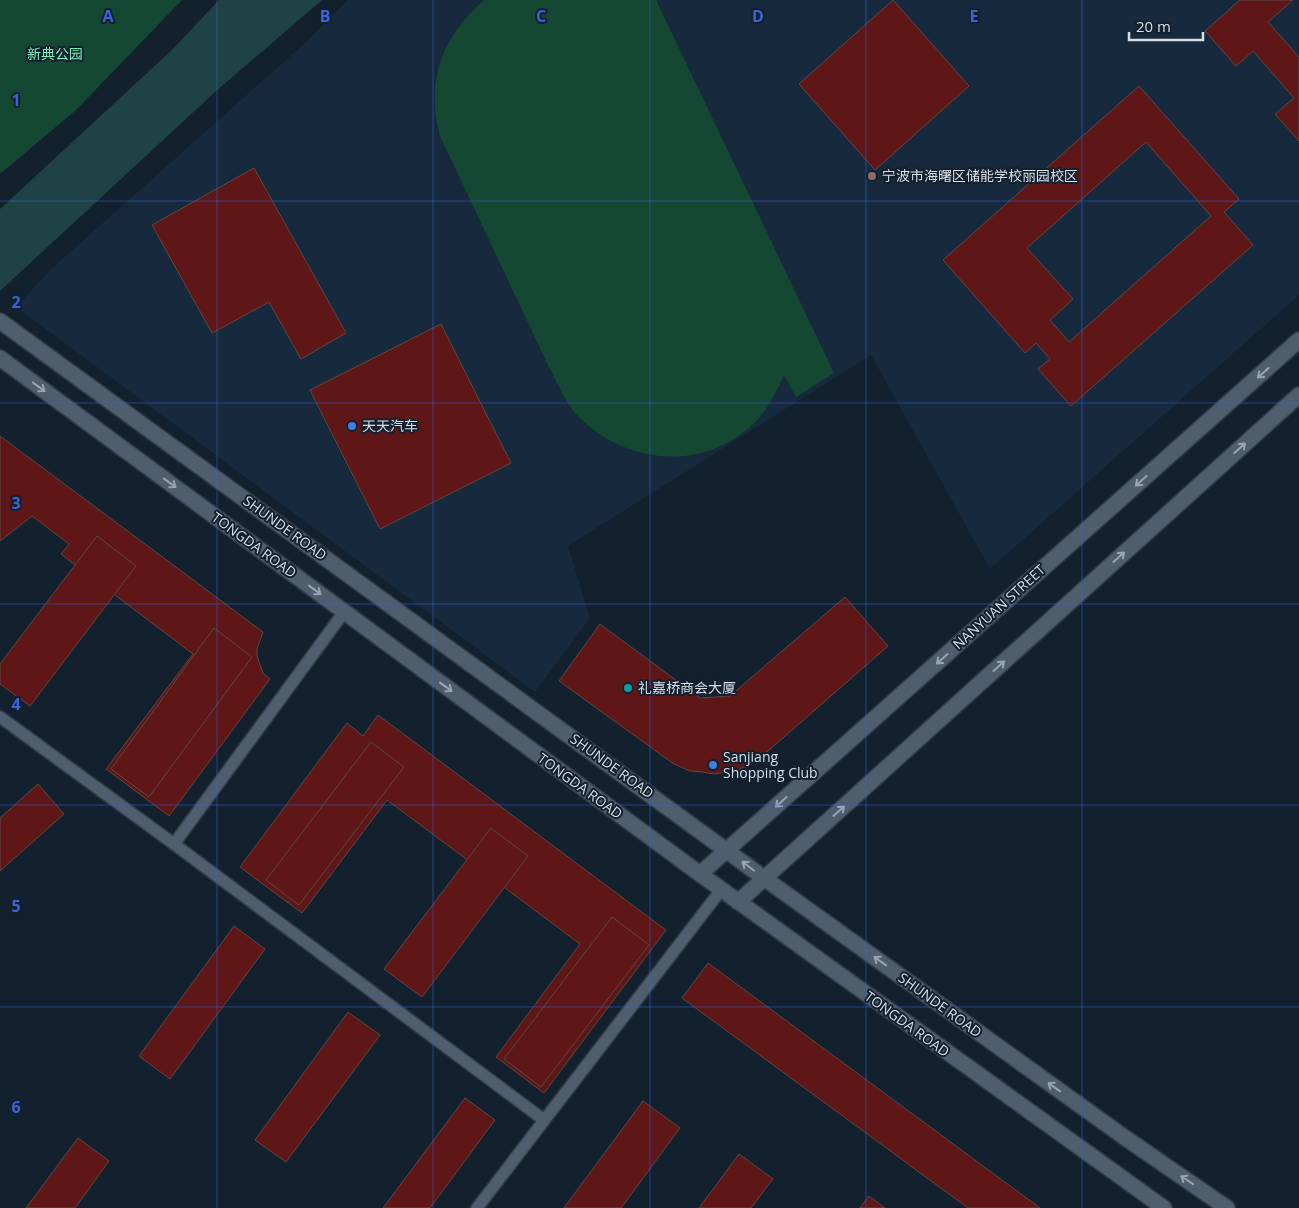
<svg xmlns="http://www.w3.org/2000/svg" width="1299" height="1208" font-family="'Open Sans','Noto Sans SC',sans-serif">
	<rect width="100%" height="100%" fill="#13202e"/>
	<path fill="#17293c" d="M348 0H1299V295L990 569 871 355 568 546 590 618 535 692 16 307 51 269 306 42Z"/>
	<g fill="#144833">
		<path d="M0 0H182L76 110 0 174Z"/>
		<path d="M484 0H656L834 373 796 397 784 375C777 390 770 405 759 418 710 472 629 467 579 417 565 403 557 382 548 365L440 136C425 81 442 37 484 0Z"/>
	</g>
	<path fill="#1f4344" d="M219 0H322L215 92 0 291V209L174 48Z"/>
	<g fill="#5e1617" stroke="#5f4845" fill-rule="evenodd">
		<path d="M893 0 969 86 875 170 799 84Z"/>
		<path d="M1240 0H1293L1268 22 1299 57V141L1275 114 1294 98 1253 51 1236 66 1205 31Z"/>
		<path d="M1139 86 1239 199 1224 212 1253 245 1071 406 1038 369 1050 359 1036 343 1025 353 943 260ZM1146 142 1211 216 1069 342 1050 320 1073 299 1027 248Z"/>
		<path d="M254 168 346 333 301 359 269 302 212 333 152 225Z"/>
		<path d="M441 324 511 463 380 529 310 390Z"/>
		<path d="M0 436 263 632 257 649V656L263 673 270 679 169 816 106 769 193 654 61 554 69 544 32 516 0 541Z"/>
		<path d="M97 536 136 566 30 706 0 684V664Z"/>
		<path d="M845 597 888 646 768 751 752 764 734 771 714 774 703 772 690 771 674 764 559 681 600 624 700 698 730 696Z"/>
		<path d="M214 628 252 657 149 797 111 769Z"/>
		<path d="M378 715 666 930 544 1093 496 1057 580 944 387 800 302 913 240 867 347 723 363 736Z"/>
		<path d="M371 742 404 767 299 905 266 880Z"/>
		<path d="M38 784 64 814 0 871V818Z"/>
		<path d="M491 828 528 856 422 997 384 969Z"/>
		<path d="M612 917 649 945 541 1087 504 1059Z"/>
		<path d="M234 926 265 949 170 1079 139 1056Z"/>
		<path d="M708 963 1040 1208H968L682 998Z"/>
		<path d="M348 1012 380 1035 286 1162 255 1140Z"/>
		<path d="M465 1098 495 1120 430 1208H383Z"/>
		<path d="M643 1101 680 1128 621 1208H564Z"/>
		<path d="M78 1138 109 1161 75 1208H26Z"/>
		<path d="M739 1154 773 1179 751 1208H699Z"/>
		<path d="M869 1196 885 1208H860Z"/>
	</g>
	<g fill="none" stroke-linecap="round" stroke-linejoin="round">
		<defs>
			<g id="lane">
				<path d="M0 717 174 844 544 1120"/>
				<path d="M174 844 344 612"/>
				<path d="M477 1208 721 890"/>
			</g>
			<g id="secondary">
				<path d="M0 321 764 878 1124 1137 1227 1208"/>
				<path d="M0 358 700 874 1164 1208"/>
				<path d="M700 874 1299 340"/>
				<path d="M738 902 1299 395"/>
			</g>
		</defs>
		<use href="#lane" stroke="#343c48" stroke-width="14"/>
		<use href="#secondary" stroke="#343c48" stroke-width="18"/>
		<use href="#lane" stroke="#4f5e6e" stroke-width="11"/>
		<use href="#secondary" stroke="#4f5e6e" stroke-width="15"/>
	</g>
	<defs><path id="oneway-shaft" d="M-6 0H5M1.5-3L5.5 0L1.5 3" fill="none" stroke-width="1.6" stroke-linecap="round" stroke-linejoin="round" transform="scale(1.25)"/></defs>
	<g stroke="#99a4b1">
		<use href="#oneway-shaft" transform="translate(1263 373) rotate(138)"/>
		<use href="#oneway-shaft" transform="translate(39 387) rotate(36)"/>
		<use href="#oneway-shaft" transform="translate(1240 448) rotate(-42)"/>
		<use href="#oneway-shaft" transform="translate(1141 481) rotate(138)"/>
		<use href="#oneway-shaft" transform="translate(170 483) rotate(36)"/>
		<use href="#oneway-shaft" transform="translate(1119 557) rotate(-42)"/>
		<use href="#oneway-shaft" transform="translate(315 590) rotate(36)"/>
		<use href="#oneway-shaft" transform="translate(942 659) rotate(138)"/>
		<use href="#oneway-shaft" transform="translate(999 666) rotate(-42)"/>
		<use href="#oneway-shaft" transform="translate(446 687) rotate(36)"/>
		<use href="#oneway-shaft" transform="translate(781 802) rotate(138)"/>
		<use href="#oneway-shaft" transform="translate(839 811) rotate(-42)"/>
		<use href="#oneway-shaft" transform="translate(748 866) rotate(-143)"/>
		<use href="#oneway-shaft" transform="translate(880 961) rotate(-144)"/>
		<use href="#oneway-shaft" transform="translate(1054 1087) rotate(-144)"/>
		<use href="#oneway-shaft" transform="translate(1187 1180) rotate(-146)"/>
	</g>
	<path fill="none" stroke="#3964da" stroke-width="1" stroke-opacity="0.55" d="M217 0V1208M433 0V1208M650 0V1208M866 0V1208M1082 0V1208M0 201H1299M0 403H1299M0 604H1299M0 805H1299M0 1007H1299"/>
	<circle fill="#8d6e63" stroke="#13202e" stroke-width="2" cx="872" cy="176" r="5"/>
	<g fill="#3f7fe0" stroke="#13202e" stroke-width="2">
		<circle cx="352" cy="426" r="5"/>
		<circle cx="713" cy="765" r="5"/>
	</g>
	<circle fill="#0f9aa8" stroke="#13202e" stroke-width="2" cx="628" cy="688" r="5"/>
	<g text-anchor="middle" stroke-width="4" stroke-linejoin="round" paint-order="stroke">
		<g font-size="14" fill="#76eeb8" stroke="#13202e">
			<text x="55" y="59">新典公园</text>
		</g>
		<g font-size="14" fill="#d6dee8" stroke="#13202e" text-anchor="start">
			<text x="882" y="181">宁波市海曙区储能学校丽园校区</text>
			<text x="362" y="431">天天汽车</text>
			<text x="638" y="693">礼嘉桥商会大厦</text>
			<text x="723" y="762">Sanjiang<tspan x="723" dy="16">Shopping Club</tspan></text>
		</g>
		<g font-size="14" fill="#d6dee8" stroke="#13202e">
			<text transform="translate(285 528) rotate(36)" y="5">SHUNDE ROAD</text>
			<text transform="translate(254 545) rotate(36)" y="5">TONGDA ROAD</text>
			<text transform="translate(999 607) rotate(-42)" y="5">NANYUAN STREET</text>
			<text transform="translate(612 766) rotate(36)" y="5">SHUNDE ROAD</text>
			<text transform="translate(580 786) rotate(36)" y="5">TONGDA ROAD</text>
			<text transform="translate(940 1005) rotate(36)" y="5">SHUNDE ROAD</text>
			<text transform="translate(907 1024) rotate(36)" y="5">TONGDA ROAD</text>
		</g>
	</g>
	<g font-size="16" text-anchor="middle" font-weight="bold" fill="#3964da" stroke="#13202e" stroke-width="4" stroke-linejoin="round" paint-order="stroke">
		<text x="108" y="22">A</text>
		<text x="325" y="22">B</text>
		<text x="541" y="22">C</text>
		<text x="758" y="22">D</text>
		<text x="974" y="22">E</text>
		<text x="16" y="106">1</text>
		<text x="16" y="308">2</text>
		<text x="16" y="509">3</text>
		<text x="16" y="710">4</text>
		<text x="16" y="912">5</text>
		<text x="16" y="1113">6</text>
	</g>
	<path d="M1129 32v8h74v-8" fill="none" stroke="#d6dee8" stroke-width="2.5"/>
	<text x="1136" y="32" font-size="15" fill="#d6dee8" stroke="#13202e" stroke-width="4" paint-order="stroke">20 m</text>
</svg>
